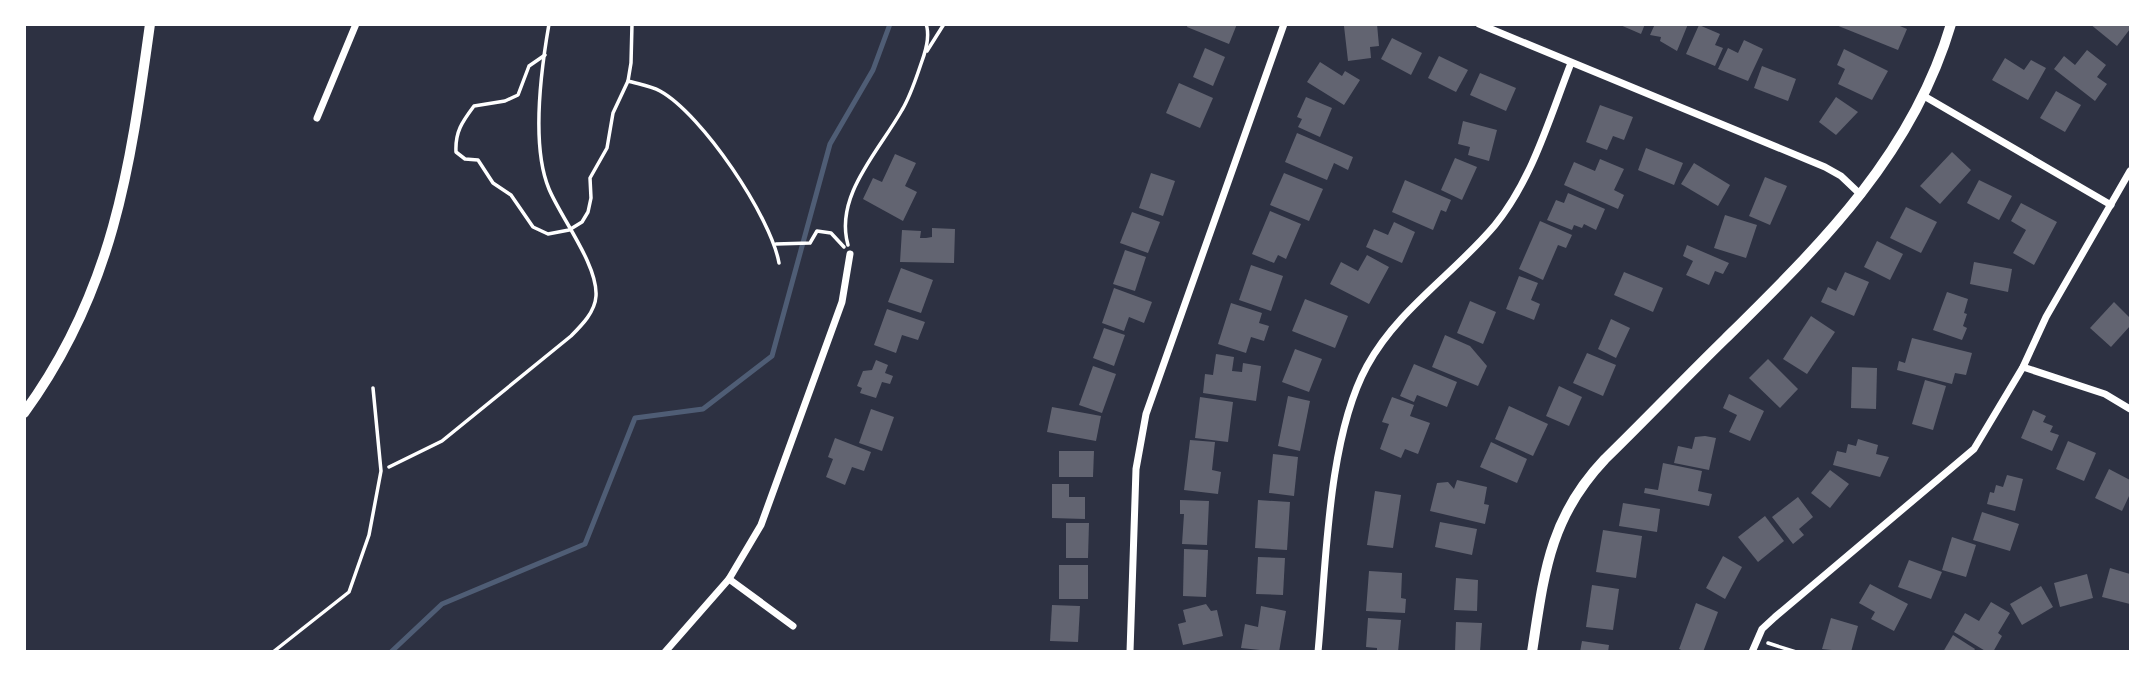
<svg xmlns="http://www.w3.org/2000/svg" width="2155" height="676" font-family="'IBM Plex Serif',serif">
	<rect width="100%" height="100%" fill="#2d3142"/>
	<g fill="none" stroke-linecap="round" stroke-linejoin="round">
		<path stroke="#4f5d75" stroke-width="5" d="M391 652 442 604 585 544 635 418 703 409 772 356 830 144 873 70 890 24"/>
	</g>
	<g fill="#626471">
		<path d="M1188 24H1237L1229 44 1187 27Z"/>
		<path d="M1377 24 1379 46 1370 47 1371 58 1348 61 1344 26Z"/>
		<path d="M1618 24H1645L1641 34Z"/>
		<path d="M1655 24H1688L1677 51 1660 41 1661 37 1650 35Z"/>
		<path d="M1895 24 1907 29 1898 50 1836 25Z"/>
		<path d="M2090 24H2130V29L2117 46Z"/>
		<path d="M1699 25 1720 34 1715 45 1723 48 1715 66 1686 54Z"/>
		<path d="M1392 38 1422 53 1411 75 1381 59Z"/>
		<path d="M1744 40 1763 49 1748 81 1718 69 1728 48 1738 53Z"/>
		<path d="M1205 48 1225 57 1213 86 1193 77Z"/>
		<path d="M1844 49 1888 71 1872 100 1838 84 1845 69 1837 65Z"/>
		<path d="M2087 50 2106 65 2097 77 2107 84 2095 101 2054 69 2064 56 2075 65Z"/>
		<path d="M1439 56 1468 70 1456 92 1428 78Z"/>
		<path d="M2005 58 2024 70 2031 60 2046 68 2028 100 1992 80Z"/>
		<path d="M1320 62 1342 76 1345 71 1360 80 1344 105 1307 82Z"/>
		<path d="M1762 66 1796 79 1788 101 1754 88Z"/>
		<path d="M1480 73 1516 88 1506 111 1470 95Z"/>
		<path d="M1179 83 1213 98 1200 128 1166 113Z"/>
		<path d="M2056 91 2081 105 2065 132 2040 118Z"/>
		<path d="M1306 97 1332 108 1320 137 1298 127 1302 119 1297 117Z"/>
		<path d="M1836 97 1858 112 1836 135 1819 122Z"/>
		<path d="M1600 105 1633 117 1624 140 1613 136 1607 150 1586 142Z"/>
		<path d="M1463 121 1497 130 1489 161 1468 155 1470 147 1458 144Z"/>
		<path d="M1297 133 1353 157 1348 170 1334 163 1327 180 1285 162Z"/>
		<path d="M1646 148 1683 163 1674 185 1638 170Z"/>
		<path d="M1952 152 1971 170 1940 204 1920 186Z"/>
		<path d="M895 154 916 163 905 186 917 192 903 221 863 199 873 178 882 182Z"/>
		<path d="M1455 158 1477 167 1462 200 1441 190Z"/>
		<path d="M1600 159 1624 169 1614 190 1624 195 1618 209 1564 185 1574 162 1595 171Z"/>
		<path d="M1694 163 1730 185 1718 206 1681 184Z"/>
		<path d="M1151 173 1175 181 1163 216 1139 208Z"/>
		<path d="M1284 173 1323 189 1309 221 1270 205Z"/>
		<path d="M1765 177 1787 186 1770 225 1749 216Z"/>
		<path d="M1405 180 1451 200 1446 212 1441 210 1433 230 1392 212Z"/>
		<path d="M1979 180 2012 196 1999 220 1967 203Z"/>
		<path d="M1568 193 1605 209 1596 230 1584 224 1582 228 1574 225 1572 230 1547 220 1556 200 1564 203Z"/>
		<path d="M2021 203 2057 222 2034 265 2013 253 2026 230 2011 221Z"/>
		<path d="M1906 207 1937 222 1921 253 1890 238Z"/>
		<path d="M1270 211 1301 224 1286 259 1278 255 1274 263 1252 254Z"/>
		<path d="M1132 212 1160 222 1148 253 1120 243Z"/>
		<path d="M1725 215 1757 225 1746 258 1714 248Z"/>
		<path d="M1540 221 1572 235 1566 248 1558 245 1543 280 1519 269Z"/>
		<path d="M1394 222 1415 232 1402 263 1366 247 1374 229 1388 235Z"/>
		<path d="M932 228 955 229 954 263 900 262 902 230 921 231 920 238H926L932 237Z"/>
		<path d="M1877 241 1903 254 1890 280 1864 267Z"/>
		<path d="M1687 245 1729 263 1723 274 1715 271 1709 285 1686 275 1693 261 1683 256Z"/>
		<path d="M1125 250 1146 257 1135 291 1113 284Z"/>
		<path d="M1367 255 1389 267 1369 304 1330 284 1341 262 1358 271Z"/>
		<path d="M1974 262 2012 269 2008 292 1970 284Z"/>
		<path d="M1251 265 1283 276 1271 311 1239 300Z"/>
		<path d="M901 268 933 280 921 313 888 302Z"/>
		<path d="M1624 272 1663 288 1653 312 1614 295Z"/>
		<path d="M1845 272 1869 282 1854 316 1821 302 1828 287 1836 291Z"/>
		<path d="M1519 276 1538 283 1531 300 1540 304 1534 320 1506 309Z"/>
		<path d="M1114 288 1152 302 1144 323 1129 317 1124 331 1102 323Z"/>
		<path d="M1947 292 1968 299 1964 313 1967 314 1963 326 1967 328 1962 340 1933 330Z"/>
		<path d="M1305 299 1348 316 1335 348 1292 331Z"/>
		<path d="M1470 301 1496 312 1483 344 1457 333Z"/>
		<path d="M2114 302 2130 318V326L2111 347 2090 328Z"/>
		<path d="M1231 303 1262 313 1259 323 1269 326 1264 341 1251 337 1246 353 1218 344Z"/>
		<path d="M887 309 925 322 918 340 902 335 896 353 874 345Z"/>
		<path d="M1811 316 1835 332 1807 374 1783 359Z"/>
		<path d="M1611 319 1630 328 1616 358 1598 349Z"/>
		<path d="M1104 328 1125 335 1114 366 1093 358Z"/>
		<path d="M1445 335 1470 346 1487 366 1478 386 1432 367Z"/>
		<path d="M1912 338 1972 353 1966 375 1955 373 1952 384 1897 370 1899 361 1905 363Z"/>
		<path d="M1295 349 1322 359 1309 392 1282 382Z"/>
		<path d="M1587 353 1616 365 1603 396 1573 383Z"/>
		<path d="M1216 354 1234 357 1232 371 1242 372 1243 363 1261 366 1256 401 1203 393 1205 374 1213 375Z"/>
		<path d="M1768 359 1798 389 1780 408 1749 378Z"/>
		<path d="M876 360 888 365 885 373 893 376 890 384 882 382 876 398 860 393 862 388 857 386 863 371 872 370Z"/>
		<path d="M1414 364 1457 382 1447 407 1417 395 1414 402 1400 396Z"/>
		<path d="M1093 366 1116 374 1102 413 1079 405Z"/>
		<path d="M1852 367 1877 368 1876 409 1851 408Z"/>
		<path d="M1925 380 1946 386 1933 430 1912 424Z"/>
		<path d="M1559 386 1582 397 1569 426 1546 416Z"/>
		<path d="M1729 394 1764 411 1750 441 1729 432 1737 415 1723 408Z"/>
		<path d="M1288 396 1310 401 1300 451 1278 446Z"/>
		<path d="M1200 397 1233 402 1228 442 1195 438Z"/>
		<path d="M1392 397 1414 405 1410 416 1430 423 1418 454 1405 449 1401 458 1380 449 1389 424 1382 422Z"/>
		<path d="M1509 406 1548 424 1533 456 1495 439Z"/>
		<path d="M1052 407 1101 416 1096 441 1047 432Z"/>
		<path d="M871 409 894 417 882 451 859 443Z"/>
		<path d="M2033 410 2046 416 2043 422 2053 426 2050 432 2059 435 2052 451 2021 438Z"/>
		<path d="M1705 436 1716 438 1709 470 1674 463 1678 446 1692 449 1695 437Z"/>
		<path d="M835 438 871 452 864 471 852 467 845 485 826 477 833 459 828 457Z"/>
		<path d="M1858 439 1878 445 1876 454 1889 457 1880 477 1833 465 1837 451 1846 453 1848 444 1856 446Z"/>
		<path d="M1190 440 1215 442 1212 470 1221 472 1218 494 1184 490Z"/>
		<path d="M2068 441 2096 453 2084 481 2056 469Z"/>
		<path d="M1491 442 1527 459 1517 483 1480 467Z"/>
		<path d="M1059 451H1094L1093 477H1059Z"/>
		<path d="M1273 454 1298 457 1294 496 1269 493Z"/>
		<path d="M1663 463 1702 471 1698 491 1712 494 1709 506 1644 493 1645 488 1658 490Z"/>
		<path d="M2109 469 2130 480V494L2122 511 2095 498Z"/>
		<path d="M1830 470 1849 484 1830 508 1811 493Z"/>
		<path d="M2007 475 2023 479 2015 511 1987 504 1990 492 1994 493 1996 485 2003 487Z"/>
		<path d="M1457 480 1487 487 1484 504 1489 505 1485 524 1430 511 1437 483 1448 482 1454 489Z"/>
		<path d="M1052 484H1069V497H1085V519L1052 518Z"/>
		<path d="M1375 491 1401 495 1393 548 1367 545Z"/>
		<path d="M1798 497 1813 517 1799 529 1804 535 1793 544 1772 517Z"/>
		<path d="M1180 500 1209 501 1207 545 1182 544 1184 514H1180Z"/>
		<path d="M1258 500 1290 502 1287 550 1255 548Z"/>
		<path d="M1623 503 1660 509 1657 532 1619 526Z"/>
		<path d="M1982 512 2019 524 2010 551 1973 540Z"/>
		<path d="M1765 516 1784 541 1758 562 1738 537Z"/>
		<path d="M1440 522 1477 529 1472 555 1435 547Z"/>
		<path d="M1066 523H1089L1088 558H1066Z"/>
		<path d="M1603 530 1642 536 1636 578 1596 572Z"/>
		<path d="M1952 537 1976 545 1966 577 1942 570Z"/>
		<path d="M1184 549 1208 550 1206 597 1183 596Z"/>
		<path d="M1723 556 1742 567 1725 599 1706 588Z"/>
		<path d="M1258 557 1285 558 1283 595 1256 594Z"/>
		<path d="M1909 560 1942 572 1931 599 1898 587Z"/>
		<rect x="1059" y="565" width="29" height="34"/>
		<path d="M2110 568 2130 574V604L2102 597Z"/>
		<path d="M1369 571 1402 573 1401 598 1406 599 1405 613 1366 611Z"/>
		<path d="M2087 574 2093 598 2060 607 2054 583Z"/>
		<path d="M1456 578 1478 580 1477 611 1454 610Z"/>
		<path d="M1870 584 1908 604 1894 631 1871 619 1875 612 1859 603Z"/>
		<path d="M1592 585 1619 589 1613 630 1586 627Z"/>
		<path d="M2041 586 2053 607 2022 625 2010 604Z"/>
		<path d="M1991 602 2010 613 1998 633 2002 636 1993 652H1987L1954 632 1965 613 1979 621Z"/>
		<path d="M1696 603 1718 612 1703 652H1686L1679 649Z"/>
		<path d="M1206 604 1211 611 1217 610 1223 636 1183 645 1178 624 1186 622 1183 610Z"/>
		<path d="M1052 605 1080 606 1078 642 1050 641Z"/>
		<path d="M1261 606 1286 611 1279 652 1241 648 1245 624 1258 627Z"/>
		<path d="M1368 618 1401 620 1398 652H1377V648L1366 647Z"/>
		<path d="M1831 618 1858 626 1851 652 1822 649Z"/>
		<path d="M1456 622 1482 623 1480 652H1455Z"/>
		<path d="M1953 635 1975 649 1973 652H1943Z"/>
		<path d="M1582 641 1609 645 1608 652H1580Z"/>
	</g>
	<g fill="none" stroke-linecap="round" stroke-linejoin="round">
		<g stroke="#fff" stroke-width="3.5">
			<path d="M927 51 944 24"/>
			<path d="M545 55 529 66 518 95 505 101 474 106C462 122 455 132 456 152L465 159 478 160 493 183 511 195 533 227 548 234 569 230 582 222 588 212 591 198 590 178 607 148 613 113 628 81 631 63 632 24"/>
			<path d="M628 81C638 84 651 86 660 91 702 114 771 217 779 263"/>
			<path d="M776 244 810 243 817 231 831 233 844 247"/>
			<path d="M848 245C834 196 879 151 902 110 911 95 916 78 922 61 926 50 930 35 926 24"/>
			<path d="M389 467 442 441 571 336C582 325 595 312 596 296 598 265 561 218 549 189 531 146 541 70 549 24"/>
			<path d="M1768 643 1796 652"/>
		</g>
		<path stroke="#fff" stroke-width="3.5" d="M273 652 349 592 369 535 381 471 373 388"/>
		<g stroke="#fff" stroke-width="7">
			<path d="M1479 24 1825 167 1841 176 1861 195"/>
			<path d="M1924 96 2111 205"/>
			<path d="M317 118 356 24"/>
			<path d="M2023 367 2105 394 2130 409"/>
			<path d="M729 579 793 626"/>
			<path d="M665 652 729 579 761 525 842 302 850 254"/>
			<path d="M1130 652 1136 469 1146 414 1284 24"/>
			<path d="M1318 652C1326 568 1327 439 1367 366 1398 309 1454 274 1495 225 1532 180 1550 117 1571 63"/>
			<path d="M1752 652 1762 629 1775 617 1974 449 2023 367 2046 317 2130 171"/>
		</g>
		<g stroke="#fff" stroke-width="10">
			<path d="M24 413C113 291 130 169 150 24"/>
			<path d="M1532 652C1544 574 1549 518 1605 459 1646 419 1685 378 1725 339 1820 245 1912 156 1951 24"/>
		</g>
	</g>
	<rect width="2155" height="676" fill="none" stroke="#ffffff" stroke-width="52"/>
</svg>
